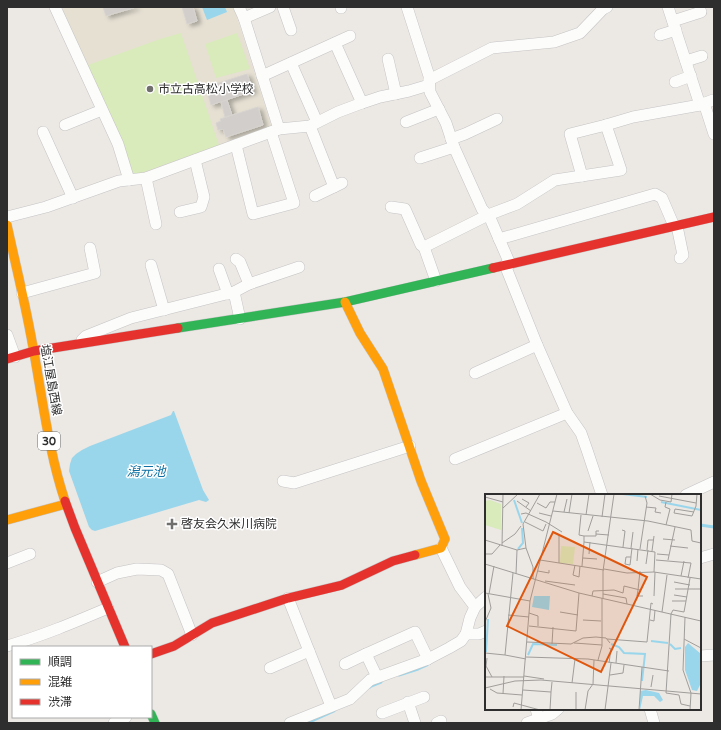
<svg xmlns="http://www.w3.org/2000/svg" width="721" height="730" font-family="'Varela Round','Noto Sans JP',sans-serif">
	<defs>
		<filter id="shadow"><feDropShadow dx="4" dy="2.5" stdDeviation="2" flood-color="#0004"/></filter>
	</defs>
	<rect width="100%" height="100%" fill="#ece8e4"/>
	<path fill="#e6e0d3" d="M62 7H233L237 17 272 128 132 178 65 23Z"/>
	<g fill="#d9eabb">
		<path d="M181 33 219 145 133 176 123 142 88 65 160 39Z"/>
		<path d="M237 33 250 69 216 78 205 44Z"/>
	</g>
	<g fill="#99d6ec">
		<path d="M202 7H225L227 12 207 20Z"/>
		<path d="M173 411H174L203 490 209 500 206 502 199 500 95 531 92 530 89 527 69 471 70 464 72 458 76 454 82 450 90 446 171 415Z"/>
	</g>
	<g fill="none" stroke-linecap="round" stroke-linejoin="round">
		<g stroke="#99d6ec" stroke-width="3">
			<path d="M700 525 714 527"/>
			<path d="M399 675 418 669 427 665"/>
			<path d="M370 687 371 686 381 682"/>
			<path d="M304 723 314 720 334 711"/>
		</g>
	</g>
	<g fill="#d1cecb" stroke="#d7d4d0" filter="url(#shadow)">
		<path d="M103 7H136L106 16Z"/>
		<path d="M182 7H193L197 21 187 24Z"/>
		<path d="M247 74 253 91 211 105 206 87Z"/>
		<path d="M227 100 232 115 225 117 221 102Z"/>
		<path d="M258 107 263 125 226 137 223 129 218 130 216 123 221 121 220 119Z"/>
	</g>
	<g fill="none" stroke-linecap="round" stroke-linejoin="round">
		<defs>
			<g id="street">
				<path d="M55 7 118 144 129 180"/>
				<path d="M239 7 244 18 279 129"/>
				<path d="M283 7 291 30"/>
				<path d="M341 7V8"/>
				<path d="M407 7 429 76 430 92 446 123 454 147 482 209 490 218 510 264"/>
				<path d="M668 7 700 105"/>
				<path d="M244 18 270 7"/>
				<path d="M673 21 701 12"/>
				<path d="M660 35 676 30"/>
				<path d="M335 43 362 103"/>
				<path d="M388 59 396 94"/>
				<path d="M686 61 702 56"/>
				<path d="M291 63 317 122"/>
				<path d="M262 76 350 36"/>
				<path d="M429 80 492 48 554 42 580 33 603 9 607 7"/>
				<path d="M675 82 691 76"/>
				<path d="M704 103 714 134"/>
				<path d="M406 122 439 109"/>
				<path d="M65 125 102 110"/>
				<path d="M310 126 334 187"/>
				<path d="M43 132 73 198"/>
				<path d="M451 139 465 134 497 119"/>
				<path d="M236 145 253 214 294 203 271 132"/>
				<path d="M420 158 454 147"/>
				<path d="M582 176 570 134 606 125"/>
				<path d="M146 178 156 224"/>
				<path d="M315 196 342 183"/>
				<path d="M391 207 405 209 421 245 424 247"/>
				<path d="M180 212 201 207 204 197 195 160"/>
				<path d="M7 217 46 207 119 181 146 178 279 129 310 126 338 112 362 103 380 97 409 91 429 85"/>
				<path d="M677 226 683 255 680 258"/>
				<path d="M499 239 655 194 662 198 674 226"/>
				<path d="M236 259 240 262 249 284"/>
				<path d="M151 265 164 310"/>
				<path d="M505 265 537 345 567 413 581 433 587 450 602 495"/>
				<path d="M219 269 228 294"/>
				<path d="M436 281 424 247 488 215 517 204 555 180 621 170 606 125 633 117 700 105 713 100"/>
				<path d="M234 292 240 319"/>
				<path d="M22 293 95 273 90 248"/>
				<path d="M7 335 15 357"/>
				<path d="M82 340 86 336 131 318 234 292 249 284 299 267"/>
				<path d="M475 373 537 345"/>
				<path d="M455 459 567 413"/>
				<path d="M283 481 294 483 410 446"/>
				<path d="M686 495 714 482"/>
				<path d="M441 548 460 587 475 607"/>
				<path d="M700 558 714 554"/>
				<path d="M7 563 30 554"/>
				<path d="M97 582 117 573 137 569 161 570 168 574 192 635"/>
				<path d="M288 598 309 651 331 706"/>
				<path d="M466 634H479L486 631"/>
				<path d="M7 646C42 636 75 622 108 608"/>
				<path d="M366 654 415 632 428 659"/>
				<path d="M700 656 714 655"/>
				<path d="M345 664 366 654 377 677"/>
				<path d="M270 668 309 651"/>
				<path d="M408 702 415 723"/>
				<path d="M536 709 539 719"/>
				<path d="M650 709 654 723"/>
				<path d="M382 713 424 697"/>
				<path d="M114 723 126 717"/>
				<path d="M290 723 350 699 370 680 428 659 449 648 461 641 466 634 470 618 475 607 486 597"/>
				<path d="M437 723 441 721"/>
				<path d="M527 723 552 714 558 709"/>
			</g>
			<g id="fast">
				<path d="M178 328 345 302 493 268"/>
				<path d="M151 714 155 723"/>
			</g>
			<g id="slow">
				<path d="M7 225C16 267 27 310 34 353 43 402 49 453 65 501"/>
				<path d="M345 302 360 333 383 369 421 481 445 539 441 548 415 555"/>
				<path d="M7 520 66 504"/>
			</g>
			<g id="jam">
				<path d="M493 268 714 217"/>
				<path d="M7 359 34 351 178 328"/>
				<path d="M65 501 75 528 125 647"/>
				<path d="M151 654 174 646 212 623 288 598 342 585 393 561 415 555"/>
			</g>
		</defs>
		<use href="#street" stroke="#c5c4c5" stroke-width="12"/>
		<use href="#fast" stroke="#c5c4c5" stroke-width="10"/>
		<use href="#slow" stroke="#c5c4c5" stroke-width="10"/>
		<use href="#jam" stroke="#c5c4c5" stroke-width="10"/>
		<use href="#street" stroke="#fcfcfb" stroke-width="11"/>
		<use href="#fast" stroke="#30b455" stroke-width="9"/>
		<use href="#slow" stroke="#ff9f0a" stroke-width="9"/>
		<use href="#jam" stroke="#e5322d" stroke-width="9"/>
	</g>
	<g fill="#706f6e" stroke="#fff" stroke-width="1.5">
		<circle cx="150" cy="89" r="4"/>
		<path d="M170 518h4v4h4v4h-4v4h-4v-4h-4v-4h4z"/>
	</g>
	<g text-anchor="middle" stroke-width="3" stroke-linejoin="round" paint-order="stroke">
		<rect fill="#fff" stroke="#6d6d6d" stroke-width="1" x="38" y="432" width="22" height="18" rx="3"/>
		<g font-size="11" font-weight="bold" fill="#2e2e2e">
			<text x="49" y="445">30</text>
		</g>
		<g font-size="12" fill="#2e2e2e" stroke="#fff" text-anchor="start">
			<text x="158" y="93">市立古高松小学校</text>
			<text x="181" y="528">啓友会久米川病院</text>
		</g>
		<g font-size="12" fill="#2e2e2e" stroke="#fff">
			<text transform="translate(51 380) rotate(80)" y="4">塩江屋島西線</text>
		</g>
		<g font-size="13" font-style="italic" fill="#0d6fa3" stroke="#fff">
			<text x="146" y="476">潟元池</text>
		</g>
	</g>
	<g transform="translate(485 494)">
		<rect width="216" height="216" fill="#ece8e4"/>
		<path d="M5 6 16 10V36L0 31V7ZM76 52 90 53 88 70 75 69Z" fill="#d9eabb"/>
		<path d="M49 102H65L64 116 47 113ZM203 149 216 160V189L212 197 207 196 200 176V153ZM161 196 174 199 178 206 175 208 169 202H158L155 216V197Z" fill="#99d6ec"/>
		<path fill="none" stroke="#99d6ec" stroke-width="2" d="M138 0 162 3M29 6 37 29M176 8 216 16M33 55 38 49 37 34M166 147 183 149M126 150 134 153 139 159 160 160 157 187M185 150 190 155 196 154M1 158 3 125M43 161 48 150 72 151"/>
		<path fill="none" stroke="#a09e9b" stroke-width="1" d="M145 0H162M165 0 175 6 186 8 187 0M174 2 211 9M0 3 18 8M37 5 44 9 41 13M32 7 46 17M52 9 61 14 65 8H70M161 13 171 14 170 18 176 19M18 14 33 0M68 17 163 27 206 36 207 47 216 49M79 18 82 5M209 18 190 15 189 19 207 22 211 12 212 0M54 19 66 22M84 19 87 0M36 20 41 19 61 28 77 38M96 21 94 41 99 42V48L170 58 169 78M101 21 104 0M117 23 120 0M40 28 58 37 61 30M181 31 185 15 180 13 181 8M137 36 140 37 138 53M103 37 108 22M74 40V69M111 40 124 41M99 42H111V37H114M178 45 190 46M0 46 32 56 41 54 38 30 55 0M17 49 30 40 36 32M17 52 18 0M185 52 203 54M41 54 48 73V85M146 54 148 38M155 55 162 9 160 2M162 56 163 46H168M167 57 169 42M0 60H7L15 51M104 60 105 48M172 60 184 61M146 63H141L140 70 145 71 146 63V62L147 54M98 64 112 65M55 66 119 76M171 66 206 69 203 84M183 66 190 33M152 67 153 55M0 70 94 99 216 127M161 70 163 56M90 71 88 81 94 83 95 72M97 72 99 48M119 75 142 79 169 78 216 85M53 77 64 79V76M31 80 32 56M196 82 199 67M60 87 90 91M189 88 205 91M190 95H216M153 96 155 77M153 96 152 102H158M0 99 45 107M4 100 9 72M118 100 141 104 142 110M189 101 202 103M107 102 108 97 129 96 138 99 139 92 155 96M169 102 170 78M118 104V77L129 0M187 107H201L205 84M75 118 93 121M177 118 182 81M44 119 53 122V132M186 120 181 199 194 201 196 210 205 212M186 120 188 116 199 118 201 107M23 121 44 123M200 123 198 176 206 199 205 216M98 126 116 127M165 126 169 127 170 116M0 128 6 114 3 100M44 132 91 137 94 99M122 145 162 148 166 109 168 110M199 145 216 154M42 148 86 150 98 144 111 143 121 144 125 149M89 149 117 151M67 150 68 133M124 154 126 155 124 169M0 159 20 161 28 79M20 161 41 165M41 163 103 165 184 177M2 164 1 172 7 183M113 166 117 152V104M131 169 132 157M125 181 138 179 139 171M39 182 59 185M0 183H39M87 189 90 165M166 193 168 181M0 194 30 187 56 186 216 200M5 195 12 199 37 201M38 196 66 198 67 188M91 198V216M18 200 19 182M28 213 29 209 55 216M36 216 45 107 72 0M65 216 66 198M100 216 103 197 108 190 109 166M120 216 126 169M154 216 157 173"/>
		<path fill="#df570e" fill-opacity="0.15" stroke="#df570e" stroke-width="2" d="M68 38 162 83 116 178 22 132Z"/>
		<rect width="216" height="216" fill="none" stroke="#2e2e2e" stroke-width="2"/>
	</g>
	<rect width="721" height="730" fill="none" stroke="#2e2e2e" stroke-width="16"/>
	<rect x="12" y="646" width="140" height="72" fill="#ffffff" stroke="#ababab"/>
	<rect x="20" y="659" width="20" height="6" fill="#30b455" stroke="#ababab"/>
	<text x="48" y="666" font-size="12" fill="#2e2e2e">順調</text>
	<rect x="20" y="679" width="20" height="6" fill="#ff9f0a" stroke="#ababab"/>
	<text x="48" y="686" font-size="12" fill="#2e2e2e">混雑</text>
	<rect x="20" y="699" width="20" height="6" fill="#e5322d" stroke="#ababab"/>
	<text x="48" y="706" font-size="12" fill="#2e2e2e">渋滞</text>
</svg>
